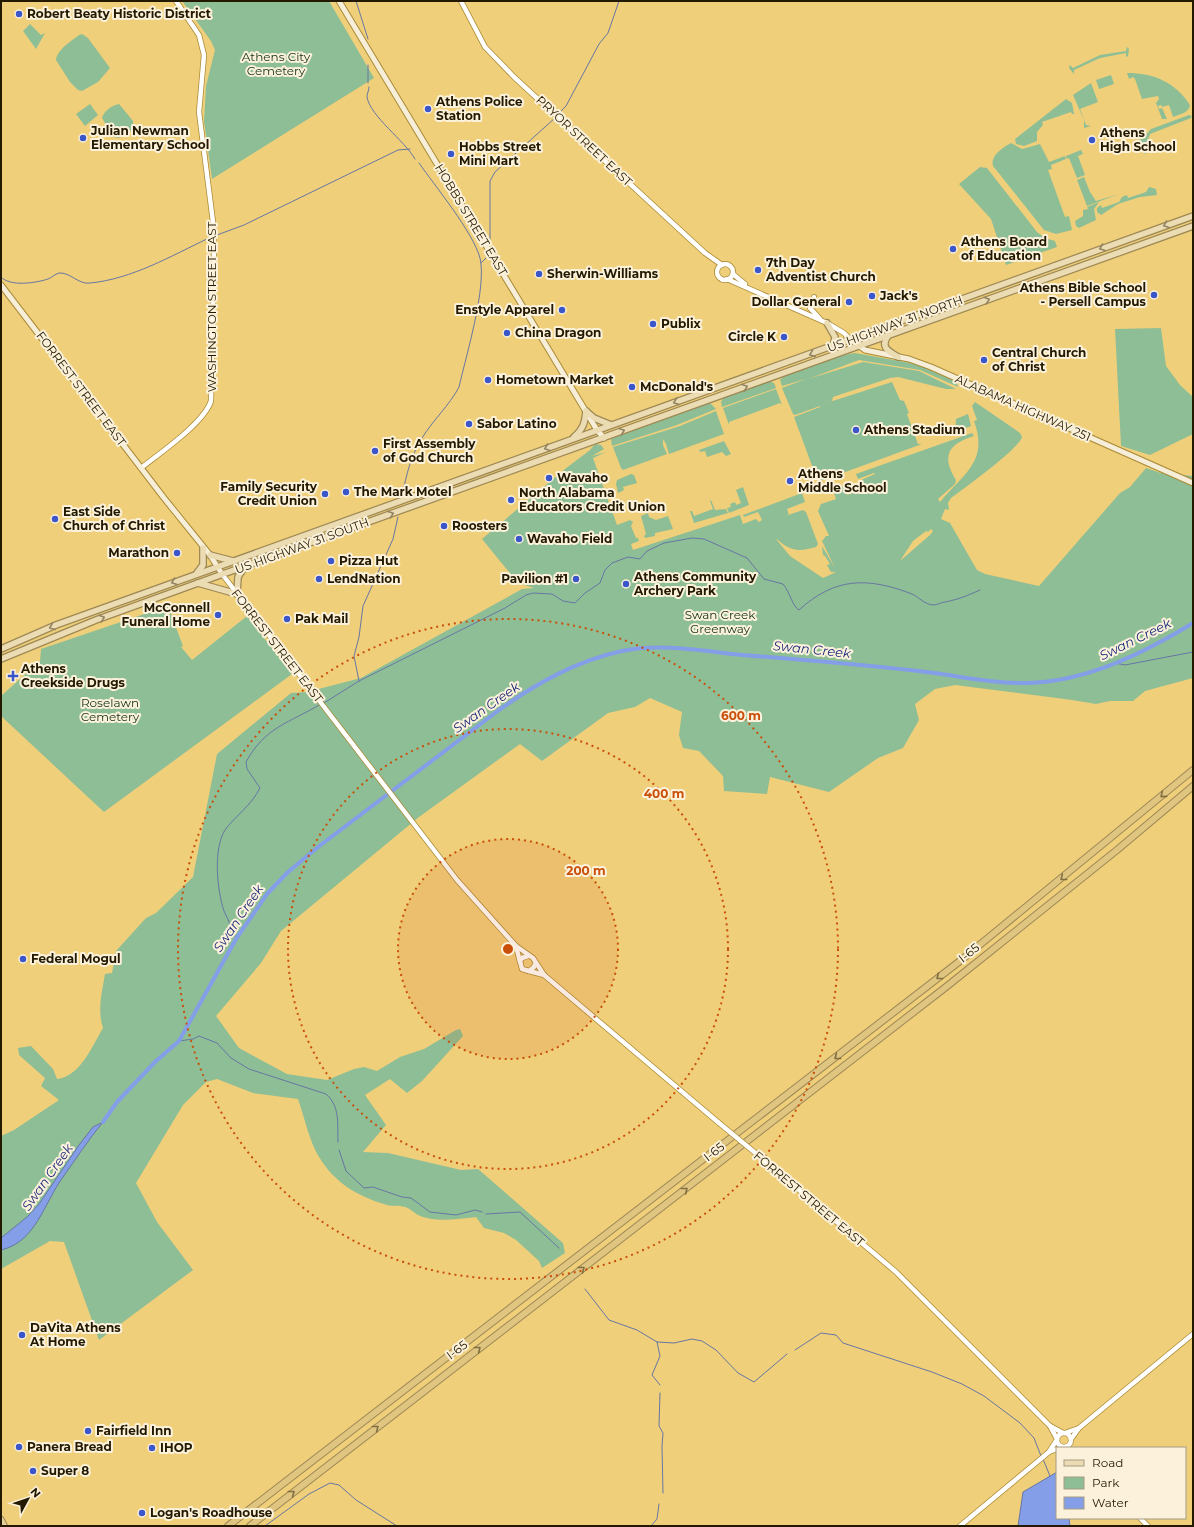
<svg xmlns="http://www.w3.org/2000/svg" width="1194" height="1527" font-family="Montserrat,sans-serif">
	<rect width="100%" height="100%" fill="#f0cf7b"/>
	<g fill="#8ebe95" fill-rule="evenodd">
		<path d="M182 1H329L374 78 212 179 204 121 206 86 215 50 211 41Z"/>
		<path d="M30 24 41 35 45 33 36 49 23 31Z"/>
		<path d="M82 34 88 38 110 68 98 82 82 91 78 90 70 82 56 60C57 50 71 41 79 35Z"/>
		<path d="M1127 47 1129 49 1128 56 1126 57V53L1100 58 1074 70V74L1069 68 1070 65 1073 68 1100 55 1126 51Z"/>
		<path d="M1127 73C1154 73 1175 82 1190 105 1189 113 1180 114 1173 117L1169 105 1162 107 1161 105 1158 106 1159 109 1162 108 1167 119H1162L1156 103 1159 99 1158 96 1142 99 1135 79 1133 77 1129 79Z"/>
		<path d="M1111 75 1114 84 1099 89 1096 80Z"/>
		<path d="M1091 83 1098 102 1080 109 1086 125 1091 126 1084 128V120L1073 95Z"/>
		<path d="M1066 99 1072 103 1074 114H1072L1071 112 1042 122 1043 125 1037 132V141L1024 146 1016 144 1015 139Z"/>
		<path d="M90 104 98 115 85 126 76 114Z"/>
		<path d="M119 104 133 121C135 130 126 136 118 138L114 137 102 118C103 112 112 105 119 104Z"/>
		<path d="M1189 115 1192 116 1191 118 1150 134 1146 145 1148 152 1144 154 1139 136 1143 138 1151 129Z"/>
		<path d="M1011 143 1022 149 1040 144 1049 162 1065 156 1066 159 1051 165 1052 169 1048 170 1065 217 1069 216 1072 230 1056 234 1044 230 993 166C990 156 1002 148 1011 143Z"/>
		<path d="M1081 150 1083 154 1078 156 1085 175 1077 178 1069 158 1067 159 1066 156Z"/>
		<path d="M980 167 987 168 1037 232 1045 238 1055 241 1057 247 1006 265 991 219 959 184Z"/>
		<path d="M1084 177 1090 192 1096 201 1119 194 1087 206 1077 180Z"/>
		<path d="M1149 187 1156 189 1157 195 1140 197 1118 204 1101 215 1097 212V208L1101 205 1102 208 1119 202 1122 197 1127 195 1128 198 1146 192Z"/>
		<path d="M1099 202 1094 209 1096 220 1079 228 1076 226 1075 221 1083 216V210L1088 209 1087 207Z"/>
		<path d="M1161 328 1166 366 1180 385 1193 397V434L1150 455 1121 446 1115 329Z"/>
		<path d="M855 353 916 364 956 381 958 387 920 370 859 360 808 379 863 362 919 371 956 389H946L898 377 890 378 833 397 832 401 820 405 892 382 900 400 904 401 909 413 907 414 918 444H922L818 482 794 417 820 407V406L795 415 793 414 782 388 806 379 782 386 780 380 784 376 844 355Z"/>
		<path d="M768 381 774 383 776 388 722 407 721 402 724 397Z"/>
		<path d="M776 389 782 405 780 403 729 422V425L723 408Z"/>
		<path d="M709 402 716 409 677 425 612 446 611 439Z"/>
		<path d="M975 402 1020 433 1022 437C1020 448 963 489 951 498L948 503 949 510 945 509 941 519 950 523 977 570 985 574 1039 586 1120 493 1130 487 1146 468 1161 473 1193 476V678L1145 691 1133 701H1110L1096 704 1072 700 955 685 935 689 915 704 919 720 903 748 878 758 829 792 770 777 767 794 724 791 723 776 699 751 683 748 679 735 682 712 650 698 635 707 608 713 542 761 520 744 419 817 281 931 261 963 216 1016 239 1048 287 1074 327 1080 354 1069 364 1067 377 1071 400 1057 424 1049 456 1030 460 1029 463 1036 422 1081 407 1093 390 1079 365 1095 386 1125 363 1152 388 1153 461 1170 478 1169 563 1243 565 1253 542 1268 539 1261 516 1240 504 1233 484 1228 476 1217C458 1219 435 1223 418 1215 414 1213 410 1208 405 1207 399 1205 391 1207 384 1204 357 1196 334 1182 319 1157 310 1143 304 1116 298 1099L253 1093 217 1079 206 1082 183 1105 136 1183 157 1222 193 1270 99 1340 64 1242 50 1241 1 1269V1136L14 1130 59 1100 41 1086 45 1078 19 1055 18 1048 31 1046 53 1069 57 1079C81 1076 92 1046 103 1028 97 1010 102 992 105 974L112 973 116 951 146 918 156 913 193 877 217 754 291 693 307 692 361 678 522 589 534 588 518 583 482 539 565 469 590 450 595 444 601 445 604 449 592 456 606 452 593 458 617 525 630 520 633 522 631 526 636 538H638L639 541 631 544 633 550 740 515 743 524 756 519 759 522 762 520 758 512 744 517 743 515 802 493 805 502 787 509 789 515 785 516 803 510 806 512 818 544 816 547C805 550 796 552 786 546 782 544 779 540 776 539L790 556 823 578 836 572H831L827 565 830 564 825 556 823 555 822 546 835 568 822 541 826 536H829L818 511 821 504 836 499 834 493 843 486 847 495 861 490 859 481 875 474 874 473 858 479 856 474 972 433 974 436C948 444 941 456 956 480L955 484 938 499 940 502C963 474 989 462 974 421L977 420 972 406ZM931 529 933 531 930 535 900 561 913 541 926 531 928 532Z"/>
		<path d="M716 411 724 434 669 454 666 444 663 439V445L667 454 623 470 621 468 613 447 680 426Z"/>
		<path d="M968 414 971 426 955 432 956 419Z"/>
		<path d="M724 441 731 454 726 456 722 452 707 457 705 451 700 452 699 450Z"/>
		<path d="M631 474 634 475 637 483 623 487 624 490 618 493 616 484 617 480Z"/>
		<path d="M743 487 749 505 729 513 727 508 731 507 730 504 735 502 736 505 741 503 736 490Z"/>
		<path d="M711 500 715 510 726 509 728 513 694 523 690 511H692L694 516 713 509 710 501Z"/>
		<path d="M648 513 649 517 656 520 668 516 673 529 655 533V536L645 538 644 536 646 534 641 516Z"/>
		<path d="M168 606 183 646 181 647 192 660 247 616 292 674 104 812 1 716V696L40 661 41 649Z"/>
	</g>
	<g fill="#849ee8" stroke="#6776a3">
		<path d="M103 1122C88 1140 76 1159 63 1177 44 1203 36 1242 1 1250V1238L27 1217 39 1204 79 1145 93 1127Z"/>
		<path d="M1057 1472V1518H1069L1070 1526H1018L1023 1492Z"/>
	</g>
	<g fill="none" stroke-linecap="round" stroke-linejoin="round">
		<g stroke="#6776a3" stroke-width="1">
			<path d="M356 1 368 39"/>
			<path d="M368 65V83"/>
			<path d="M369 87C369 90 367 94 367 97 370 116 405 141 415 159"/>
			<path d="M558 114 566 106 599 44 608 33 619 1"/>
			<path d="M217 235 244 225 398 150 410 149"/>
			<path d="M490 239V181L495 172 555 118"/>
			<path d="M481 263 486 258"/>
			<path d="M1 277C10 287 36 283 48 279 51 278 55 274 59 273 70 272 79 285 90 283 132 279 171 256 209 238"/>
			<path d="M402 496C407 473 410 458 422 438 433 420 449 406 459 387 466 356 487 287 480 258 473 232 435 186 419 163"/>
			<path d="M1115 663 1125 665 1193 652"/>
			<path d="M359 681 354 656 359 637 363 606 393 539 398 517"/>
			<path d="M324 703 359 681 505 608 526 595 533 593 552 594 563 601 575 603 585 593 600 583 605 570 612 563 628 557 640 559 647 551 664 543 692 538 704 539 747 558 764 579 783 584C790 592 792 606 799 610 835 577 868 577 912 594 919 597 925 605 934 605 937 605 942 602 945 602 960 599 966 596 980 590"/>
			<path d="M236 939C233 929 228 920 224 911 217 890 213 849 225 830 236 815 251 806 260 788L247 769 246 762C265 727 289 723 321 704"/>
			<path d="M179 1041 193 1039 199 1036 217 1043 231 1058 249 1069 326 1094C341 1107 337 1126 338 1142"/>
			<path d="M339 1150 346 1171 364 1188 373 1187 402 1197 411 1198 430 1212 456 1215 475 1210 482 1212"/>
			<path d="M486 1214 520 1212 559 1248"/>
			<path d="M585 1289 609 1320 637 1330 657 1342 674 1343 692 1339 702 1341 716 1350 738 1373 754 1382 787 1354"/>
			<path d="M657 1342 660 1356 652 1375 660 1385"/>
			<path d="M795 1350 821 1333 836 1335 843 1343 932 1372 962 1384 984 1396 1020 1423 1034 1438 1041 1456"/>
			<path d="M660 1393 659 1426 663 1433 662 1446 663 1493"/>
			<path d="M1043 1459 1050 1476"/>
			<path d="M265 1526 309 1494 330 1483 339 1485 356 1500 397 1526"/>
			<path d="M651 1526 657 1519 659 1504"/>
		</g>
		<path stroke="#849ee8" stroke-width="4" d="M103 1122 117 1102 155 1062 179 1041 236 939 267 894 288 872 318 847 499 710C537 683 576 661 622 651 662 643 702 651 742 655 806 660 870 665 934 673 964 677 996 684 1027 683 1086 682 1144 653 1193 623"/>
		<defs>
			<g id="tertiary">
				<path d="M461 1 485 47 514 77 705 253 722 265"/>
				<circle cx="725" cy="272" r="8"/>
				<path d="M733 274 745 284"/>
				<path d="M727 279 827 323 844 333 851 340"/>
				<path d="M814 297 810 308 820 319"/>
				<path d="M141 468C160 453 204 423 211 401L214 253 213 222 199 112 204 55 199 35 176 1"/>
				<path d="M222 574 457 880 516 946 533 958 544 975 719 1123"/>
				<path d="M516 946 520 962"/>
				<path d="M528 956 522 958 520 961 522 969 529 971 534 967 535 964"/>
				<path d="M529 971 544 975"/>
				<path d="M759 1156 896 1272 1050 1426 1063 1433"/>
				<path d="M1050 1426 1057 1439"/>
				<circle cx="1064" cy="1440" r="7"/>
				<path d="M1065 1433 1079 1428"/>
				<path d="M1071 1439 1079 1428 1193 1334"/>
				<path d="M1049 1452 1057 1449"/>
				<path d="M1140 1518 1148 1526"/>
				<path d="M960 1526 1049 1452 1056 1441"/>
			</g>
			<g id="secondary">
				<path d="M339 1 597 430 604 438"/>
				<path d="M1 285 164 498 210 555 222 574"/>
				<path d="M851 340 865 350 909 359 931 367 1193 483"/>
			</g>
			<g id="primary">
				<path d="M827 323 835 337 834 343 830 347"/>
				<path d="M888 336C880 347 888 351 898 357"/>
				<path d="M586 411 594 418 611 425"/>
				<path d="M574 437C583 429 585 423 586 411"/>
				<path d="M210 555 233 561"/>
				<path d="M197 573 203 565V548"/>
				<path d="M198 583 237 594 238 577 245 566"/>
				<path d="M1 649 56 625 1193 216"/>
				<path d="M1 659 96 620 198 583 1193 226"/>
			</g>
			<path id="trunk" d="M1 1520 4 1526"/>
			<g id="motorway">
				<path d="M228 1526 960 961 1193 770"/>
				<path d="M250 1526 946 987 1117 850 1193 786"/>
			</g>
		</defs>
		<use href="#tertiary" stroke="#aa8b36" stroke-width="6"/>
		<use href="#secondary" stroke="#aa8b36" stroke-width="7"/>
		<use href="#primary" stroke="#9e8954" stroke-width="8"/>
		<use href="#trunk" stroke="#9e8954" stroke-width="8"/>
		<use href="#motorway" stroke="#9e8954" stroke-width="8"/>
		<use href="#tertiary" stroke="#fff" stroke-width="4.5"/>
		<use href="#secondary" stroke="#f6eed9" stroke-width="5"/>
		<use href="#primary" stroke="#ecdcb3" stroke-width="5.5"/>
		<use href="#trunk" stroke="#e6d09a" stroke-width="6"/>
		<use href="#motorway" stroke="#e0c581" stroke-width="6"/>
		<defs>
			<path id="tertiary-bridge" d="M719 1123 759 1156"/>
		</defs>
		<use href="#tertiary-bridge" stroke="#aa8b36" stroke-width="6" stroke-linecap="butt"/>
		<use href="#tertiary-bridge" stroke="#fff" stroke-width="4.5"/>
	</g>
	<defs><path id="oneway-chevron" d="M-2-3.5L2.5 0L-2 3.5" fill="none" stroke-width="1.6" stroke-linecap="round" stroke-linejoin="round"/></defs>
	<g stroke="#928463">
		<use href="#oneway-chevron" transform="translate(1166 225) rotate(160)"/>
		<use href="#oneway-chevron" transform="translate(1102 248) rotate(160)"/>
		<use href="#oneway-chevron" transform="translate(987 300) rotate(-19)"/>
		<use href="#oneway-chevron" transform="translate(812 354) rotate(160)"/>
		<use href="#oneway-chevron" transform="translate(745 387) rotate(-20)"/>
		<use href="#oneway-chevron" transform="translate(676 402) rotate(160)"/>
		<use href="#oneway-chevron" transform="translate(622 431) rotate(-20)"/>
		<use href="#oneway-chevron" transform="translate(547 448) rotate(160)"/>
		<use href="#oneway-chevron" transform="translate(391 514) rotate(-20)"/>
		<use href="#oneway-chevron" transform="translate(174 582) rotate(160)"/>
		<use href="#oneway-chevron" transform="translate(102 618) rotate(-19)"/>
		<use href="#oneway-chevron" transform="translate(52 627) rotate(158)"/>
	</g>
	<g stroke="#826f41">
		<use href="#oneway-chevron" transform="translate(1163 795) rotate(140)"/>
		<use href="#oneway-chevron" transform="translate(1063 878) rotate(141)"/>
		<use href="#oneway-chevron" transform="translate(939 977) rotate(142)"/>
		<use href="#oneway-chevron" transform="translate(837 1057) rotate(142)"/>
		<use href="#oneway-chevron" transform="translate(685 1190) rotate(-38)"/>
		<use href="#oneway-chevron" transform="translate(582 1269) rotate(-37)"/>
		<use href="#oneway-chevron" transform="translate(478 1349) rotate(-38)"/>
		<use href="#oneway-chevron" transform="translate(376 1428) rotate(-38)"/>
		<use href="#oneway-chevron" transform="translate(292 1493) rotate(-38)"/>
	</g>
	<circle cx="508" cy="949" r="110" fill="#ca4f0a" fill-opacity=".12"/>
	<g fill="none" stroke="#ca4f0a" stroke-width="2" stroke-dasharray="2 4">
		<circle cx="508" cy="949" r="110"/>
		<circle cx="508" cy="949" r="220"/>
		<circle cx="508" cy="949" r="330"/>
	</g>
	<g fill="#3a56c8" stroke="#fcf2db" stroke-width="1.5">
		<circle cx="19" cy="14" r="4"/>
		<circle cx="428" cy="109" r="4"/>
		<circle cx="83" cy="138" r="4"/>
		<circle cx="1092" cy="140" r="4"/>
		<circle cx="451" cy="154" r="4"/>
		<circle cx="953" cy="249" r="4"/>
		<circle cx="758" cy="270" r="4"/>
		<circle cx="539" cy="274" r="4"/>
		<circle cx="1154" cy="295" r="4"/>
		<circle cx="872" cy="296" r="4"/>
		<circle cx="849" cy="302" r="4"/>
		<circle cx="562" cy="310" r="4"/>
		<circle cx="653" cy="324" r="4"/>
		<circle cx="507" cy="333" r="4"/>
		<circle cx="784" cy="337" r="4"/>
		<circle cx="984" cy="360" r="4"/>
		<circle cx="488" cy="380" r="4"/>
		<circle cx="632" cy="387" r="4"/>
		<circle cx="469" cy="424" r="4"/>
		<circle cx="856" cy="430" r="4"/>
		<circle cx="375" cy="451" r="4"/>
		<circle cx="549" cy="478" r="4"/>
		<circle cx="790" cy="481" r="4"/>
		<circle cx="346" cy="492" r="4"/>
		<circle cx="325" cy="494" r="4"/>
		<circle cx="511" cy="500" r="4"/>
		<circle cx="55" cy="519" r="4"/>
		<circle cx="444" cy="526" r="4"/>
		<circle cx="519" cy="539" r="4"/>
		<circle cx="177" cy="553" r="4"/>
		<circle cx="331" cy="561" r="4"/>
		<circle cx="319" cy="579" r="4"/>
		<circle cx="576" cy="579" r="4"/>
		<circle cx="626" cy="584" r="4"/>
		<circle cx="218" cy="615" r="4"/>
		<circle cx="287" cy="619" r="4"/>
		<path d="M11 670h4v4h4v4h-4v4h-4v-4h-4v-4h4z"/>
		<circle cx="23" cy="959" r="4"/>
		<circle cx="22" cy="1335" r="4"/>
		<circle cx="88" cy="1431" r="4"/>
		<circle cx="19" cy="1447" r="4"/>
		<circle cx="152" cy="1448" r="4"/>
		<circle cx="33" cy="1471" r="4"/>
		<circle cx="142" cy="1513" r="4"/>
	</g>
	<g text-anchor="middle" stroke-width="4" stroke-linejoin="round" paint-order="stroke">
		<g font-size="12" font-weight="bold" fill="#231901" stroke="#fcf2db" text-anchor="start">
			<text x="27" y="18">Robert Beaty Historic District</text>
			<text x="436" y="106">Athens Police<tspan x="436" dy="14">Station</tspan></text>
			<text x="91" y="135">Julian Newman<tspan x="91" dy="14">Elementary School</tspan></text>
			<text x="1100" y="137">Athens<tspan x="1100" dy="14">High School</tspan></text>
			<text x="459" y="151">Hobbs Street<tspan x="459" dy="14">Mini Mart</tspan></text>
			<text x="961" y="246">Athens Board<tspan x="961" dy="14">of Education</tspan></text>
			<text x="766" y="267">7th Day<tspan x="766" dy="14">Adventist Church</tspan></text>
			<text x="547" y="278">Sherwin-Williams</text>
			<text x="1146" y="292" text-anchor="end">Athens Bible School<tspan x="1146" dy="14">- Persell Campus</tspan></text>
			<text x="880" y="300">Jack's</text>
			<text x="841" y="306" text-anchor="end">Dollar General</text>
			<text x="554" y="314" text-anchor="end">Enstyle Apparel</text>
			<text x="661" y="328">Publix</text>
			<text x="515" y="337">China Dragon</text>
			<text x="776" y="341" text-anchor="end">Circle K</text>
			<text x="992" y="357">Central Church<tspan x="992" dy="14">of Christ</tspan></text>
			<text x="496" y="384">Hometown Market</text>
			<text x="640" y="391">McDonald's</text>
			<text x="477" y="428">Sabor Latino</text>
			<text x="864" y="434">Athens Stadium</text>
			<text x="383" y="448">First Assembly<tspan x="383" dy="14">of God Church</tspan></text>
			<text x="798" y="478">Athens<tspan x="798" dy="14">Middle School</tspan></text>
			<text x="557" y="482">Wavaho</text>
			<text x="317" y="491" text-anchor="end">Family Security<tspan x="317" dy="14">Credit Union</tspan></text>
			<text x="354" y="496">The Mark Motel</text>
			<text x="519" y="497">North Alabama<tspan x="519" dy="14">Educators Credit Union</tspan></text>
			<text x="63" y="516">East Side<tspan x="63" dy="14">Church of Christ</tspan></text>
			<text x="452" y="530">Roosters</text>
			<text x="527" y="543">Wavaho Field</text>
			<text x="169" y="557" text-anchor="end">Marathon</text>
			<text x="339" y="565">Pizza Hut</text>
			<text x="634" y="581">Athens Community<tspan x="634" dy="14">Archery Park</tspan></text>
			<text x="327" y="583">LendNation</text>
			<text x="568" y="583" text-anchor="end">Pavilion #1</text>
			<text x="210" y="612" text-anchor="end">McConnell<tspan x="210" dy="14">Funeral Home</tspan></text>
			<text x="295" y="623">Pak Mail</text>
			<text x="21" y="673">Athens<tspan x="21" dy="14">Creekside Drugs</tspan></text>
			<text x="31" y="963">Federal Mogul</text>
			<text x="30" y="1332">DaVita Athens<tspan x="30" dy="14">At Home</tspan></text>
			<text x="96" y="1435">Fairfield Inn</text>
			<text x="27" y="1451">Panera Bread</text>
			<text x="160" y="1452">IHOP</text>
			<text x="41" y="1475">Super 8</text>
			<text x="150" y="1517">Logan's Roadhouse</text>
		</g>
		<g font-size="12" fill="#123119" stroke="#fcf2db">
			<text x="276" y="61">Athens City<tspan x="276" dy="14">Cemetery</tspan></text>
			<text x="720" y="619">Swan Creek<tspan x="720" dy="14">Greenway</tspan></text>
			<text x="110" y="707">Roselawn<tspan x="110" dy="14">Cemetery</tspan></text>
		</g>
		<g font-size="12" fill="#231901" stroke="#fcf2db">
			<text transform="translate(584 141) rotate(43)" y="4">PRYOR STREET EAST</text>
			<text transform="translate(471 220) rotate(59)" y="4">HOBBS STREET EAST</text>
			<text transform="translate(212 307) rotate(-90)" y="4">WASHINGTON STREET EAST</text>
			<text transform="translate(895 324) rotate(-20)" y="4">US HIGHWAY 31 NORTH</text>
			<text transform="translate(81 389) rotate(53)" y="4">FORREST STREET EAST</text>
			<text transform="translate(1023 408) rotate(24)" y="4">ALABAMA HIGHWAY 251</text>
			<text transform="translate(302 546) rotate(-20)" y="4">US HIGHWAY 31 SOUTH</text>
			<text transform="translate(277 646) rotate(52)" y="4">FORREST STREET EAST</text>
			<text transform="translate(969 953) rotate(-39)" y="4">I-65</text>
			<text transform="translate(714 1152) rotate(-38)" y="4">I-65</text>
			<text transform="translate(809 1199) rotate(40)" y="4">FORREST STREET EAST</text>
			<text transform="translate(457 1350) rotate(-37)" y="4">I-65</text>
		</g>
		<g font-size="13" font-style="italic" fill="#19297c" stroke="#fcf2db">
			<text transform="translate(1135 639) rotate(-26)" y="5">Swan Creek</text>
			<text transform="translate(812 649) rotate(6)" y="5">Swan Creek</text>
			<text transform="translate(486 707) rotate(-35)" y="5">Swan Creek</text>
			<text transform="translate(238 918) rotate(-56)" y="5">Swan Creek</text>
			<text transform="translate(47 1177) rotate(-55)" y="5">Swan Creek</text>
		</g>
	</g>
	<circle cx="508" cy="949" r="6" fill="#ca4f0a" stroke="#fcf2db" stroke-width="2"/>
	<g font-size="12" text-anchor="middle" font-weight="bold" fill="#ca4f0a" stroke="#fcf2db" stroke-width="4" stroke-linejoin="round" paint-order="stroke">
		<text x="741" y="720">600 m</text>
		<text x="664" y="798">400 m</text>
		<text x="586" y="875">200 m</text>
	</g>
	<rect width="1194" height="1527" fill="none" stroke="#231901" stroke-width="4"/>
	<rect x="1056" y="1447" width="130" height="72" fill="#fcf2db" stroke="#a59b84"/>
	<rect x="1064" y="1460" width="20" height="6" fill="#ecdcb3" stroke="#a59b84"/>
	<text x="1092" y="1467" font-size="12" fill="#231901">Road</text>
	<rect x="1064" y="1477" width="20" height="12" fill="#8ebe95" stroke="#a59b84"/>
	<text x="1092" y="1487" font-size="12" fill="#231901">Park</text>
	<rect x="1064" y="1497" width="20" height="12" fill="#849ee8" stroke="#a59b84"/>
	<text x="1092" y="1507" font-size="12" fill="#231901">Water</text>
	<g transform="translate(28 1499) rotate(50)" stroke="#fcf2db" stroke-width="3" paint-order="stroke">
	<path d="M0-3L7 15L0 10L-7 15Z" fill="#231901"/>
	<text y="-6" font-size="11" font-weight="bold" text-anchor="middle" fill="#231901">N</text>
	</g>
</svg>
